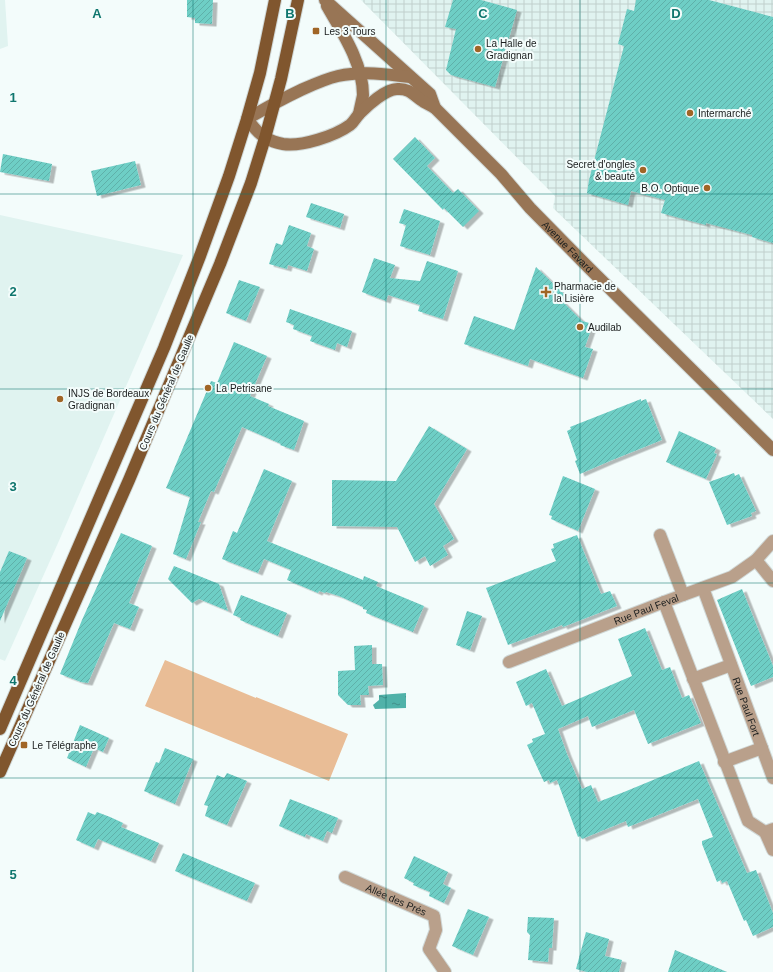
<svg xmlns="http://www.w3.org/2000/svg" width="773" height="972" font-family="Helvetica,sans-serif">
	<defs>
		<pattern id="industrial-grid" width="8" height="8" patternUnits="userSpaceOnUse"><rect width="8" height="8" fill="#e0f3f0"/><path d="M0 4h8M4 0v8" fill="none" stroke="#c0d0cd"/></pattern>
		<pattern id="water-ripples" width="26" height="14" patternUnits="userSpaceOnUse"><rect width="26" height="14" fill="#50b2a9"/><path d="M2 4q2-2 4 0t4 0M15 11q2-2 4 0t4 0" fill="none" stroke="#429089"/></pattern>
		<pattern id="building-hatch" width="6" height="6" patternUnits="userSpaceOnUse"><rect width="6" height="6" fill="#6ecec5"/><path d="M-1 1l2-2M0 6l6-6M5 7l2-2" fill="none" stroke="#5fb0a9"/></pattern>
		<filter id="shadow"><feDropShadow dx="4.5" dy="2.5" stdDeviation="0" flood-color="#0004"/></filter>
	</defs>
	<rect width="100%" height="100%" fill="#f3fcfb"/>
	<g fill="#e0f3f0">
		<path d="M0 0H5L8 46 0 49Z"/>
		<path d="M0 215 183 255 58 543 5 661 0 659Z"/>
	</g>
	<path fill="url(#industrial-grid)" d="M361 0H773V419L553 208 555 196Z"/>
	<path fill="#e9bd96" d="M165 660 256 698V697L348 734 329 781 145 706Z"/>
	<path fill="url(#water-ripples)" d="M406 693V708L375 709 373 705 379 700V695Z"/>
	<g fill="url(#building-hatch)" filter="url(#shadow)">
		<path d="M187 0H213L212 24 195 23V18L187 17Z"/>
		<path d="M453 0H481L517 10 495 87 451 75 446 70 456 29 445 27Z"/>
		<path d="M636 0H709L773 17V243L752 237V235L706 223V225L661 213 665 200 631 191 628 205 587 193 589 180 624 46 618 44 627 9 634 11Z"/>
		<path d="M415 137 435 158 427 166 453 193 458 189 479 211 463 227 444 208 443 210 393 159Z"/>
		<path d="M3 154 52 164 49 181 0 172Z"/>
		<path d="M135 161 141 185 97 196 91 171Z"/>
		<path d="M311 203 344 214 340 228 306 217Z"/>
		<path d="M404 209 440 221 430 255 400 246 406 225 399 223Z"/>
		<path d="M289 225 311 233 307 246 314 249 307 271 288 265 287 269 269 264 276 243 282 245Z"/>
		<path d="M374 258 395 265 390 278 420 281 427 261 458 271 443 319 418 311 420 305 388 295 386 301 362 292Z"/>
		<path d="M536 267 564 294 562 301 582 321 593 324 585 347 593 349 583 378 530 359 528 366 464 344 474 316 514 330Z"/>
		<path d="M239 280 260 287 246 321 226 313Z"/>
		<path d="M290 309 352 331 347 347 337 343 335 350 310 341 312 336 293 329 294 325 286 322Z"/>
		<path d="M234 342 267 356 250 396 269 404 268 406 304 421 294 450 280 445 281 444 242 427 214 492 211 491 198 522H201L186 559 173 554 190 497 166 488 211 381 217 383Z"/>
		<path d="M641 399V401L646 399 662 440 610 461 580 474 575 461 577 460 567 431 571 429 570 427Z"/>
		<path d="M429 426 467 449 434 504 454 539 443 546 448 555 430 566 425 556 415 562 397 527 332 526V480L396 481Z"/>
		<path d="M679 431 716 448 714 453 717 454 706 479 666 462Z"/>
		<path d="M264 469 292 481 267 541 363 580 364 576 378 582 376 586 424 606 413 632 366 613 367 610 363 609V607L339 596 326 592 325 593 319 591 318 593 287 580 291 570 264 559 258 573 222 559 233 531 237 533Z"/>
		<path d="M734 473 735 476 739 474 756 511 751 513 752 516 727 525 709 482Z"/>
		<path d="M563 476 595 489 578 531 551 519 552 516 549 515Z"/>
		<path d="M121 533 152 546 129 603 139 607 130 629 114 623 88 683 81 682 60 674 82 620Z"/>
		<path d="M577 535 601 594 610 591 617 606 563 627 562 625 508 645 486 588 556 561 551 549 554 548 553 544Z"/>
		<path d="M9 551 27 558 0 621V572Z"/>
		<path d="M174 566 219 584 228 611 199 599 192 603 168 579Z"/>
		<path d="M742 589 773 666V677L751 686 717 600Z"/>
		<path d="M241 595 287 613 278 636 240 620 241 618 233 615Z"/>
		<path d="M467 611 482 616 470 650 456 645Z"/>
		<path d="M645 628 662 670 670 667 682 698 689 695 701 723 648 744 634 710 592 727 588 716 558 729 567 754 582 789 591 785 598 802 624 792 699 761 747 873 756 870 773 913V927L753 936 746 920 744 921 727 881 722 883 721 880 717 882 702 844V841L713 837 698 799 628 827 626 821 582 839 580 836 578 837 557 780 550 783 549 780 544 782 527 745 533 742 532 739 545 734 532 703 526 706 516 682 546 669 562 706 632 676 618 639Z"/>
		<path d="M372 645V664H382L383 685 368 686 369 695H360L361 705H348L338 695V671L355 670 354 646Z"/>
		<path d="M80 725 109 738 103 752 94 748 86 767 67 758Z"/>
		<path d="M165 748 193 759 175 804 144 791 156 762 159 763Z"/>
		<path d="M227 773 247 781 227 825 205 816 208 806 204 805 217 775 224 778Z"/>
		<path d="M290 799 338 818 332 833 327 831 323 841 306 834 305 837 279 826Z"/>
		<path d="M88 812 95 815 97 812 110 817 123 823 121 827 159 843 151 861 98 839 94 848 76 840Z"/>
		<path d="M183 853 255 883 247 901 175 871Z"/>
		<path d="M414 856 448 872 443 884 451 888 444 903 429 896 430 892 413 885 414 883 404 878Z"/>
		<path d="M468 909 489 917 473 955 452 946Z"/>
		<path d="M528 917 554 918 552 948H549L548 962 528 960 530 935 527 932Z"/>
		<path d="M586 932 609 939 605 956 622 960 619 972H587L576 969Z"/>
		<path d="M675 950 727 972H668Z"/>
	</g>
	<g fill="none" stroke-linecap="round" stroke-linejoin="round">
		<defs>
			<g id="street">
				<path d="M660 535 683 595"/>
				<path d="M756 560 773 581"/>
				<path id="s1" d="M703 588 773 778"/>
				<path d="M664 602 748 821 765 832 773 829"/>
				<path id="s2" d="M509 662 664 602 732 577 756 560 773 541"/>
				<path d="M693 679 731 665"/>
				<path d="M724 762 762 748"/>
				<path d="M765 832 773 850"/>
				<path id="s3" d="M345 877 434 916 436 930 429 949 445 972"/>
			</g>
			<g id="secondary">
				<path d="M325 0 430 94 435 108"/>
				<path d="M327 6C342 32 363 63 363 95 362 101 360 108 359 114"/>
				<path id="s4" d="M410 77C386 74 362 71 338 76 325 79 312 85 301 90 282 99 264 109 247 119 252 125 258 134 266 138 271 141 278 143 283 144 301 147 335 136 350 125 354 122 356 117 360 113 368 105 386 89 397 89 408 88 413 94 421 100 425 103 430 105 435 108L501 174 530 208 589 268 773 450"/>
			</g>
			<g id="primary">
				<path d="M0 729 164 348 200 256 229 176 247 119 260 73 275 0"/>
				<path d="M0 772 129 480 220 264 251 183 265 138 281 79 298 0"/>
			</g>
		</defs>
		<use href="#street" stroke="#d0d8d7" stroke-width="14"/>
		<use href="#secondary" stroke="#d0d8d7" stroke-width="14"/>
		<use href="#primary" stroke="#d0d8d7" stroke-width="14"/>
		<use href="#street" stroke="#b9a08b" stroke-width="12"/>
		<use href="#secondary" stroke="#987555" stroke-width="12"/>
		<use href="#primary" stroke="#80562e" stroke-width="12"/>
	</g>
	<path fill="none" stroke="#0f766e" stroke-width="1" stroke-opacity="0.55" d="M193 0V972M386 0V972M580 0V972M0 194H773M0 389H773M0 583H773M0 778H773"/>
	<g fill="#a06526" stroke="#f3fcfb" stroke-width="1.5">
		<rect x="312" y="27" width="8" height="8" rx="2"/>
		<circle cx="478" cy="49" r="4"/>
		<circle cx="690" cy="113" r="4"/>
		<circle cx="643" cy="170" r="4"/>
		<circle cx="707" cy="188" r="4"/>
		<path d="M544 286h4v4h4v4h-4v4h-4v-4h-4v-4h4z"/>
		<circle cx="580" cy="327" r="4"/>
		<circle cx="208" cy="388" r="4"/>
		<circle cx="60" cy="399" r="4"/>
		<rect x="20" y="741" width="8" height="8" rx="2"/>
	</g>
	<g text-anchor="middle" stroke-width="4" stroke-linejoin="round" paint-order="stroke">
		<g font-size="10" fill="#1a1d1d" stroke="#f3fcfb" text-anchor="start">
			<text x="324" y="35">Les 3 Tours</text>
			<text x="486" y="47">La Halle de<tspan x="486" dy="12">Gradignan</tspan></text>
			<text x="698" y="117">Intermarché</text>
			<text x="635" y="168" text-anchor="end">Secret d'ongles<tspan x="635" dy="12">&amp; beauté</tspan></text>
			<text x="699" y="192" text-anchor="end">B.O. Optique</text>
			<text x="554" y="290">Pharmacie de<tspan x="554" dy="12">la Lisière</tspan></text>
			<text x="588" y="331">Audilab</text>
			<text x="216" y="392">La Petrisane</text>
			<text x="68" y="397">INJS de Bordeaux<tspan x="68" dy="12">Gradignan</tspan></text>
			<text x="32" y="749">Le Télégraphe</text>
		</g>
		<g font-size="10" fill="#1a1d1d" stroke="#f3fcfb">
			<text dy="4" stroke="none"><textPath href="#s4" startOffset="585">Avenue Favard</textPath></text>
			<text transform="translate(166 392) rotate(-67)" y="4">Cours du Général de Gaulle</text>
			<text dy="4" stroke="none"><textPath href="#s2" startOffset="147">Rue Paul Feval</textPath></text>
			<text transform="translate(36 689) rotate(-66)" y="4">Cours du Général de Gaulle</text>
			<text dy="4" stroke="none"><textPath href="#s1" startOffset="126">Rue Paul Fort</textPath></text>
			<text dy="4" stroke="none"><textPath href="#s3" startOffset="56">Allée des Prés</textPath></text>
		</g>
	</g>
	<g font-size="13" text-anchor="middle" font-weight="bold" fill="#0f766e" stroke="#f3fcfb" stroke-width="4" stroke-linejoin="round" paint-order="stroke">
		<text x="97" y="18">A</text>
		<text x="290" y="18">B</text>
		<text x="483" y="18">C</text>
		<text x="676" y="18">D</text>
		<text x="13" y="102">1</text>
		<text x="13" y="296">2</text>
		<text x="13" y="491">3</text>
		<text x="13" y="685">4</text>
		<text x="13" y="879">5</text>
	</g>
</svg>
